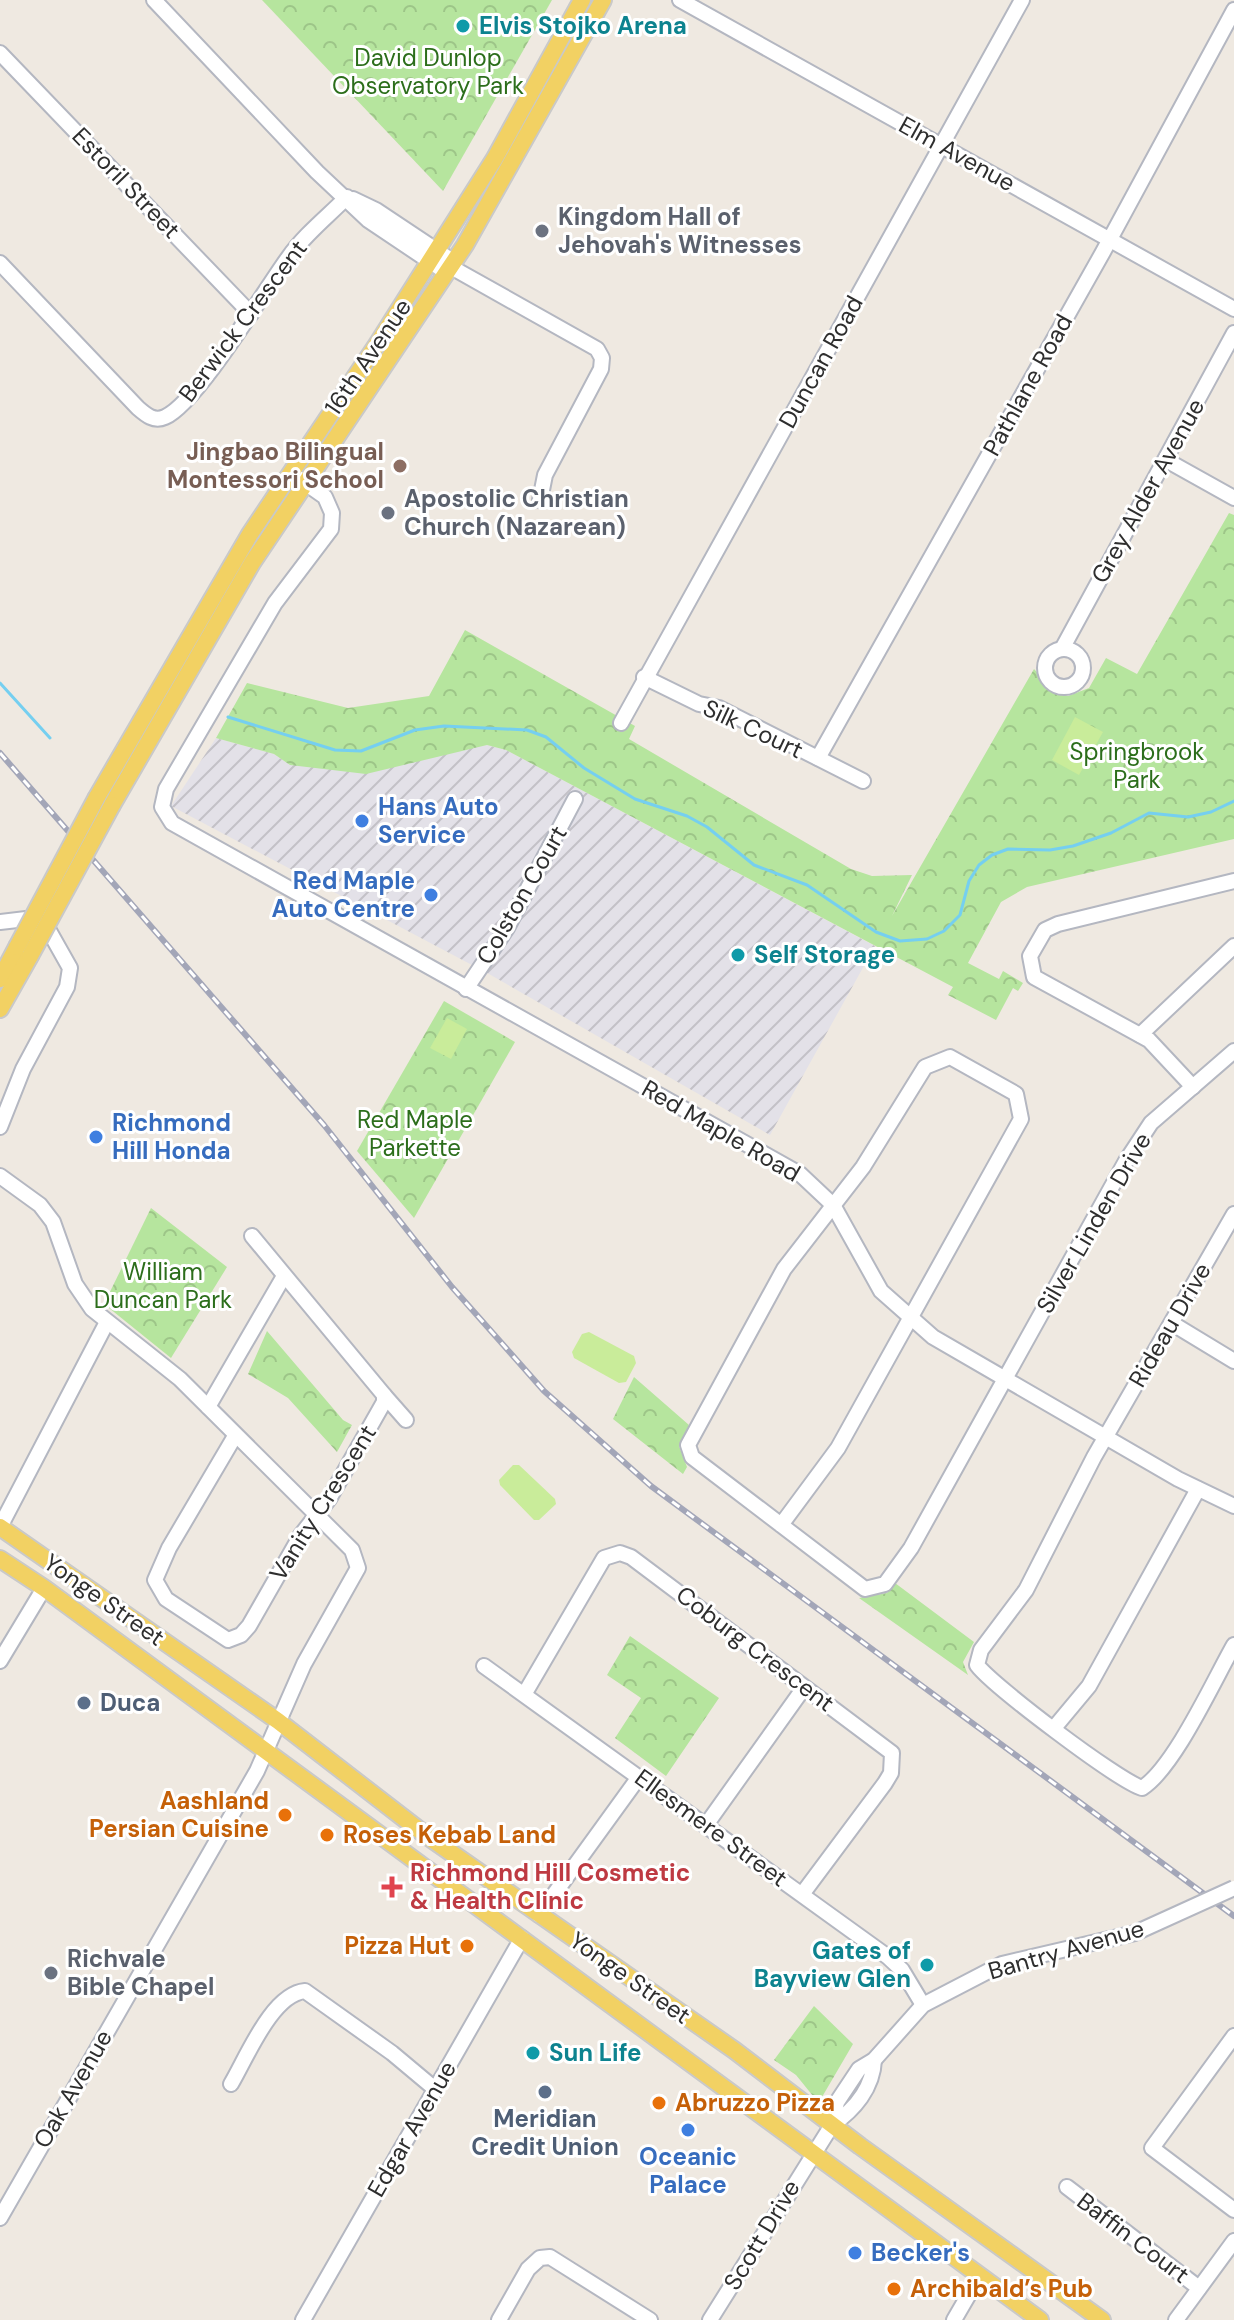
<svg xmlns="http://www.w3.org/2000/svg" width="1234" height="2320" font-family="'DM Sans',sans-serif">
	<defs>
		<pattern id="industrial-furrows" width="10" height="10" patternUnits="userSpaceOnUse" patternTransform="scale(2)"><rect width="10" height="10" fill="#e3e1e8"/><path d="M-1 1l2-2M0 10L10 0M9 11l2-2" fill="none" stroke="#c3c1c7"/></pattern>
		<pattern id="park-crowns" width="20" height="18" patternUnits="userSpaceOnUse" patternTransform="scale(2)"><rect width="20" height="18" fill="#b6e59e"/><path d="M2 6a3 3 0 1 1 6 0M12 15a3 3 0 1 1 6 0" fill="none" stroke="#9dc588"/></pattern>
	</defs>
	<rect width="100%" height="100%" fill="#efe9e1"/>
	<path fill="url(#industrial-furrows)" d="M216 738 274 754 290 765 446 753 487 745 506 750 875 946 770 1135 489 974 171 806Z"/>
	<g fill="url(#park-crowns)">
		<path d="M262 0H552L443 191Z"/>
		<path d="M1229 513 1234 515V839L1027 887 1001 902 968 963 999 979 1003 971 1023 983 1018 991 1013 988 996 1020 948 995 953 987 506 750 487 745 366 774 290 765 274 754 216 738 247 683 348 708 429 696 465 630 635 726 629 739 851 869 872 876 912 875 892 916 1034 669 1054 690 1068 696 1089 688 1106 658 1137 674Z"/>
		<path d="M444 1001 515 1042 414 1218 357 1151Z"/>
		<path d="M151 1208 227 1267 171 1358 104 1304Z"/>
		<path d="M267 1331 343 1420 352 1425 337 1452 288 1398 248 1374Z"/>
		<path d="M634 1377 689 1425 679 1446 687 1467 683 1474 613 1419Z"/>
		<path d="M895 1583 974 1642 963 1662 968 1675 859 1598 887 1593Z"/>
		<path d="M630 1636 719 1698 666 1776 615 1738 641 1698 607 1675Z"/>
		<path d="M814 2006 853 2044 822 2097 813 2096 796 2075 774 2060Z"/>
	</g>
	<g fill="#c9ec9a">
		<path d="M1075 717 1103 732 1079 775 1052 760Z"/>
		<path d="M447 1018 467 1029 451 1059 430 1048Z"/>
		<path d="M589 1332 634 1356 636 1363 626 1382 619 1383 574 1358 572 1352 582 1334Z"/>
		<path d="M513 1465H519L555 1499 556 1504 539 1520H534L500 1485 499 1480Z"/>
	</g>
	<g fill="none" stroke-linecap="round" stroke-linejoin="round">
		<g stroke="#75cff0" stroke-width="3">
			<path d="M0 683 50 738"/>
			<path d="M228 717 335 750 361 751 415 730 444 726 527 730 546 737 584 768 635 799 687 816 707 827 754 865 807 885 876 932 900 941 927 939 944 931 960 915 969 881 979 865 992 855 1008 849 1050 850 1073 846 1111 833 1149 813 1188 817 1211 812 1234 801"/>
		</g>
		<defs>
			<g id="minor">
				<path d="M154 0 317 172 368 220 447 273"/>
				<path d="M680 0 1234 309"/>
				<path d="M0 53 251 314"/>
				<path d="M353 199 376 210 454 262"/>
				<path d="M0 263 138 408C146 415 154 422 165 417 197 403 264 291 288 258 304 235 327 217 347 197"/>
				<path d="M451 267 597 349 602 358 601 369 545 475 540 500"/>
				<path d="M1166 460 1234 498"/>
				<path d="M298 478 325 497 332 513 331 529 275 603 166 789 162 807 172 823 800 1174 833 1205 881 1291 933 1337 1178 1479 1234 1506"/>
				<circle cx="1064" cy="668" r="19"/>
				<path d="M1062 649 1234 333"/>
				<path d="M644 677 699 704 719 708 863 781"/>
				<path d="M621 723 1022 0"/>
				<path d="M818 758 1103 252 1234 10"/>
				<path d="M0 922 26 919 48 929 70 968 67 987 23 1069 0 1127"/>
				<path d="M466 989 507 928 575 799"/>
				<path d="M1140 1035 1234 946"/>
				<path d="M1193 1087 1149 1040 1034 977 1030 956 1045 930 1058 924 1234 881"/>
				<path d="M0 1176 40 1205 53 1222 75 1284 92 1309 180 1379 352 1550 358 1568 304 1664 257 1771 0 2218"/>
				<path d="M1234 1214 1094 1457 1026 1590 981 1650 977 1665C993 1686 1117 1780 1142 1788 1174 1768 1214 1680 1234 1645"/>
				<path d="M1173 1324 1234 1361"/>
				<path d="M384 1395 406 1420"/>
				<path d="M208 1407 284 1276"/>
				<path d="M235 1436 169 1548 155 1580 166 1599 228 1640 241 1635 249 1626 301 1535 329 1499 384 1402V1395L252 1236"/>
				<path d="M781 1525 838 1448 1021 1119 1016 1094 950 1057 925 1067 863 1167 784 1269 688 1445 692 1457 865 1589 885 1584 911 1548 1126 1161 1151 1123 1234 1051"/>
				<path d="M0 1527 107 1322"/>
				<path d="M0 1661 44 1588"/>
				<path d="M484 1666 888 1957 902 1970 923 2005"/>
				<path d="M525 1693 604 1558 620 1553 631 1557 892 1753 891 1773 885 1783 803 1893"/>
				<path d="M1054 1728 1089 1686 1198 1489"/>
				<path d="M706 1825 803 1689"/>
				<path d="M539 1915 639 1777"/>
				<path d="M1234 2036 1152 2148 1234 2210"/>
				<path d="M231 2084C247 2057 272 1994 305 1991L392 2053 435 2089"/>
				<path d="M832 2125C854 2110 873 2088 874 2060"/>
				<path d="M1067 2187 1199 2288"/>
				<path d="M303 2320 522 1938"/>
				<path d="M499 2320 528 2269 540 2258 550 2257 650 2320"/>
				<path d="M710 2320 832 2125 837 2102 859 2069 874 2060 923 2005 1002 1964 1135 1933"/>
				<path d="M954 2320 979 2277"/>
				<path d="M1176 2320 1234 2241"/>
			</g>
			<g id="major">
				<path d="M97 797 250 534 378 343 495 158 582 0"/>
				<path d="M112 805 252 563 465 245 603 0"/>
				<path d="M0 979 17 947"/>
				<path d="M0 1009 30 956"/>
				<path d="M0 1527 278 1721 423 1833 734 2050 860 2146 1102 2320"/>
				<path d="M0 1559 44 1588 1040 2320"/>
			</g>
		</defs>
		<use href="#minor" stroke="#b4b7c1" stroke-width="18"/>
		<use href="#major" stroke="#c9c9c9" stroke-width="20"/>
		<use href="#minor" stroke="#fff" stroke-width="14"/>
		<use href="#major" stroke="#f2d163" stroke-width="16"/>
		<defs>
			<path id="rail" d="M0 753 324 1125 452 1287 544 1391 651 1486 1234 1916"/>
		</defs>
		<use href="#rail" stroke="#a3a6b8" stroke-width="6"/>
		<use href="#rail" stroke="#fff" stroke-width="3" stroke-dasharray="9" stroke-linecap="butt"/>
		<defs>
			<path id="minor-bridge" d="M1135 1933 1234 1888"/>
			<g id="major-bridge">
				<path d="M17 947 97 797"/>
				<path d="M30 956 112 805"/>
			</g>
		</defs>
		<use href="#minor-bridge" stroke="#b4b7c1" stroke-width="18" stroke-linecap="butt"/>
		<use href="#major-bridge" stroke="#c9c9c9" stroke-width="20" stroke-linecap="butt"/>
		<use href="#minor-bridge" stroke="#fff" stroke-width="14"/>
		<use href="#major-bridge" stroke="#f2d163" stroke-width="16"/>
	</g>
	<g fill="#0f9aa8" stroke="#fff" stroke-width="3">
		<circle cx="463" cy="26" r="8"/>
		<circle cx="738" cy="955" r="8"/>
		<circle cx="927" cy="1965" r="8"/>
		<circle cx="533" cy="2053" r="8"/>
	</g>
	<g fill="#6b7280" stroke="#fff" stroke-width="3">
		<circle cx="542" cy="231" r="8"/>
		<circle cx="388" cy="513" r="8"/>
		<circle cx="51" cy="1973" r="8"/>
	</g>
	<circle fill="#8d6e63" stroke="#fff" stroke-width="3" cx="400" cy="466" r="8"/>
	<g fill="#3f7fe0" stroke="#fff" stroke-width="3">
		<circle cx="362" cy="821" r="8"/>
		<circle cx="431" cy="895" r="8"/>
		<circle cx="96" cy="1137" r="8"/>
		<circle cx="688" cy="2130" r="8"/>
		<circle cx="855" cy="2253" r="8"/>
	</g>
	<g fill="#5c6f8a" stroke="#fff" stroke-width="3">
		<circle cx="84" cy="1703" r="8"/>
		<circle cx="545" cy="2092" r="8"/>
	</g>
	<g fill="#e8710a" stroke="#fff" stroke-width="3">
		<circle cx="285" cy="1815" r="8"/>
		<circle cx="327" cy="1835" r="8"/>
		<circle cx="467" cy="1946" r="8"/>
		<circle cx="659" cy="2103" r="8"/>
		<circle cx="894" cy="2289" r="8"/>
	</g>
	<path fill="#e0444e" stroke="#fff" stroke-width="3" d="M388 1875h8v8h8v8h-8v8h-8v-8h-8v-8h8z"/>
	<g text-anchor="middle" stroke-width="6" stroke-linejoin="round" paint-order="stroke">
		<g font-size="24" font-weight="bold" fill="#0d838f" stroke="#fff" text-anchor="start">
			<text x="479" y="34">Elvis Stojko Arena</text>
			<text x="754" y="963">Self Storage</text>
			<text x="911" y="1959" text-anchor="end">Gates of<tspan x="911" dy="28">Bayview Glen</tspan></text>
			<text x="549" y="2061">Sun Life</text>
		</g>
		<g font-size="24" fill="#2c6e1b" stroke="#fff">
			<text x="428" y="66">David Dunlop<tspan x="428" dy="28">Observatory Park</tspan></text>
			<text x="1137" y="760">Springbrook<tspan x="1137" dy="28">Park</tspan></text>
			<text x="415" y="1128">Red Maple<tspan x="415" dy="28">Parkette</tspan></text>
			<text x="163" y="1280">William<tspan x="163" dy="28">Duncan Park</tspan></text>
		</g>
		<g font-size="24" fill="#2e2e2e" stroke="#fff">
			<text transform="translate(957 154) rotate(29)" y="8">Elm Avenue</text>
			<text transform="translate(126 183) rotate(46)" y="8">Estoril Street</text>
			<text transform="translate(243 321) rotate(-53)" y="8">Berwick Crescent</text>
			<text transform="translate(368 357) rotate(-56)" y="8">16th Avenue</text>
			<text transform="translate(821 362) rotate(-61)" y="8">Duncan Road</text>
			<text transform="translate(1028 385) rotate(-61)" y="8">Pathlane Road</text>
			<text transform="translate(1148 491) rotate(-61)" y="8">Grey Alder Avenue</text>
			<text transform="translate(753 729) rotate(25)" y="8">Silk Court</text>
			<text transform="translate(522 895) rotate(-60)" y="8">Colston Court</text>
			<text transform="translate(721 1131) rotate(30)" y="8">Red Maple Road</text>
			<text transform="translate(1094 1223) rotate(-60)" y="8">Silver Linden Drive</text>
			<text transform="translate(1170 1325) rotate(-60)" y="8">Rideau Drive</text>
			<text transform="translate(323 1503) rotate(-58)" y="8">Vanity Crescent</text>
			<text transform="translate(104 1600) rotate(35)" y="8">Yonge Street</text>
			<text transform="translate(755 1649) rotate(37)" y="8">Coburg Crescent</text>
			<text transform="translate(711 1828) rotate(36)" y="8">Ellesmere Street</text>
			<text transform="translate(1066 1950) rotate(-16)" y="8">Bantry Avenue</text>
			<text transform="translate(630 1978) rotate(35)" y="8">Yonge Street</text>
			<text transform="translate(73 2089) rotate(-60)" y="8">Oak Avenue</text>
			<text transform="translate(412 2129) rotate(-60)" y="8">Edgar Avenue</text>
			<text transform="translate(762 2235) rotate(-59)" y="8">Scott Drive</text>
			<text transform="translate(1133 2238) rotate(37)" y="8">Baffin Court</text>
		</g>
		<g font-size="24" font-weight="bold" fill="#5b616d" stroke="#fff" text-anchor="start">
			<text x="558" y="225">Kingdom Hall of<tspan x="558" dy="28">Jehovah's Witnesses</tspan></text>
			<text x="404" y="507">Apostolic Christian<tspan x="404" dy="28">Church (Nazarean)</tspan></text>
			<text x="67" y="1967">Richvale<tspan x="67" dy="28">Bible Chapel</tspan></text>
		</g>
		<g font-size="24" font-weight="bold" fill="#785e54" stroke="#fff" text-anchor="end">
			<text x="384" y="460">Jingbao Bilingual<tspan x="384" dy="28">Montessori School</tspan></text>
		</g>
		<g font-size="24" font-weight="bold" fill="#366cbe" stroke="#fff" text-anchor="start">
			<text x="378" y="815">Hans Auto<tspan x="378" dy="28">Service</tspan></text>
			<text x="415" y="889" text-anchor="end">Red Maple<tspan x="415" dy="28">Auto Centre</tspan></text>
			<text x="112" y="1131">Richmond<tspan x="112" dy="28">Hill Honda</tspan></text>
			<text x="688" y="2165" text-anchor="middle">Oceanic<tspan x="688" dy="28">Palace</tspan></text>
			<text x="871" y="2261">Becker's</text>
		</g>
		<g font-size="24" font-weight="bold" fill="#4e5e75" stroke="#fff" text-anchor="start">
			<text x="100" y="1711">Duca</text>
			<text x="545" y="2127" text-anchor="middle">Meridian<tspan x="545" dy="28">Credit Union</tspan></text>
		</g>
		<g font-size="24" font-weight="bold" fill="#c56008" stroke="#fff" text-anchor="start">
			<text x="269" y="1809" text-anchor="end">Aashland<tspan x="269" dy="28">Persian Cuisine</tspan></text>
			<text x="343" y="1843">Roses Kebab Land</text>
			<text x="451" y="1954" text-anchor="end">Pizza Hut</text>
			<text x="675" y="2111">Abruzzo Pizza</text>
			<text x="910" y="2297">Archibald’s Pub</text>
		</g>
		<g font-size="24" font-weight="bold" fill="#be3a42" stroke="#fff" text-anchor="start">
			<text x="410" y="1881">Richmond Hill Cosmetic<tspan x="410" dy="28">&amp; Health Clinic</tspan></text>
		</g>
	</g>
</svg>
